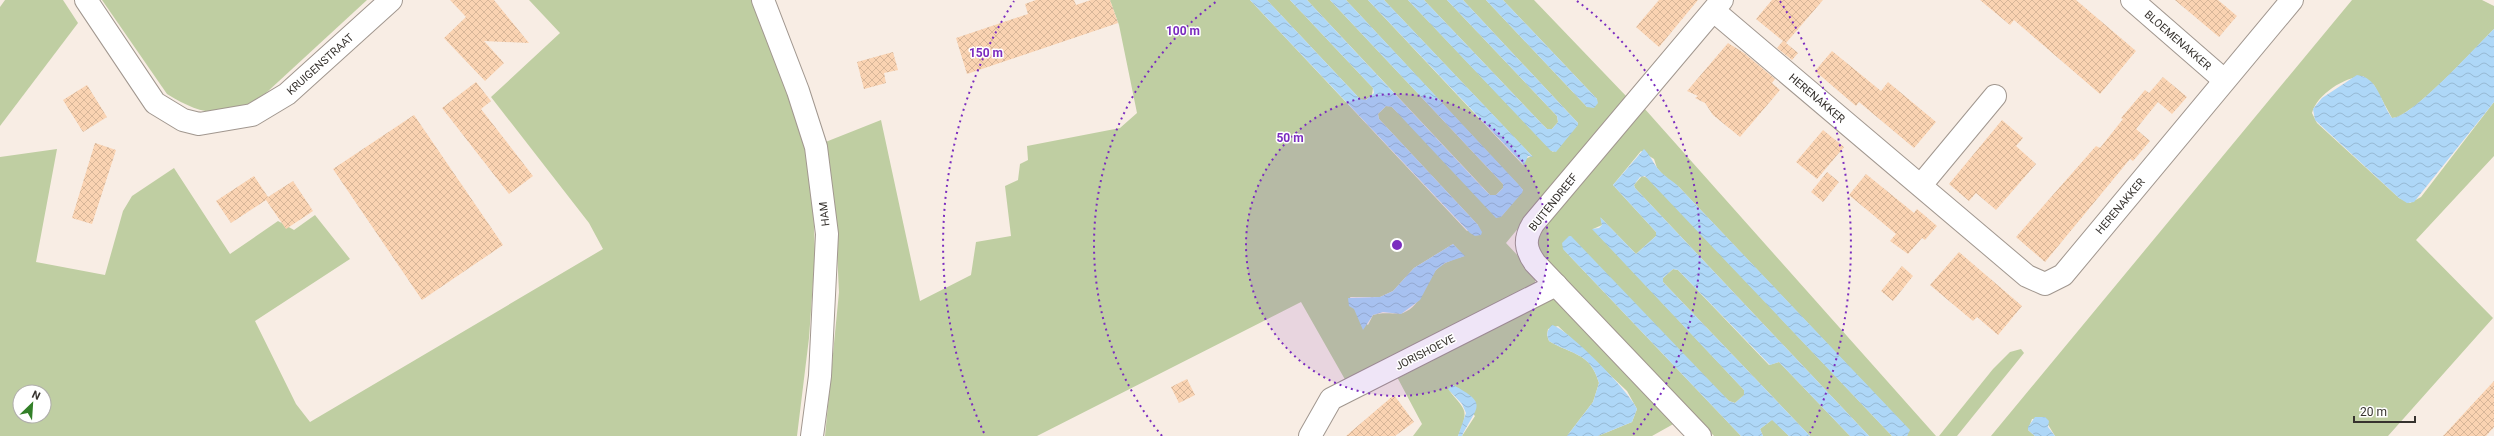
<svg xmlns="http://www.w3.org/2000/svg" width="2494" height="436" font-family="Roboto,sans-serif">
	<defs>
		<pattern id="water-waves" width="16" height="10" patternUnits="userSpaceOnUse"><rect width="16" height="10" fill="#aed7f7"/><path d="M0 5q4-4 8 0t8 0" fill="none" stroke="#96b9d4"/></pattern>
		<pattern id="building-cross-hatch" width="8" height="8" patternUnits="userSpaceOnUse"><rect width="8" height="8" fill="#fad3b2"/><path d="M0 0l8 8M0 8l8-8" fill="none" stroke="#d7b699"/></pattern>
	</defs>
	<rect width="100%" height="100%" fill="#f8ede4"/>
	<g fill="#bfcea2" fill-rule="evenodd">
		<path d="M5 0H63L78 23 0 126V7Z"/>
		<path d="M102 0H367L266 93C228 119 206 118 167 94Z"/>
		<path d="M529 0H755L805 142 813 197 815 254 809 338 797 436H0V157L57 149 36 262 105 275 123 211 132 196 174 168 230 254 278 221 294 230 315 215 350 259 255 321 296 404 310 422 603 249 589 223 491 97 560 33ZM20 392H44V416H20Z"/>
		<path d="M1110 0H1250L1467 231 1478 225 1379 119 1378 114 1386 106 1392 107 1501 217 1523 190 1346 0H1368L1523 165 1525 159 1532 156 1384 0H1408L1553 152 1578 123 1463 0H1486L1587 107 1597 99 1503 0H1534L1627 97 1506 243 1535 274V286L1347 383 1301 302 1037 436H825L839 292 836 231 823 143 881 120 920 301 971 275 976 242 1011 236 1005 186 1018 180 1020 164 1028 160 1027 146 1120 128 1137 113 1119 25ZM1453 244 1464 256C1455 259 1444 262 1437 269 1423 283 1423 305 1403 313 1398 315 1384 311 1373 315L1368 325 1359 318 1350 297H1380L1393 291 1414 268Z"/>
		<path d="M1267 0H1290L1373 88 1372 95 1364 101 1360 99Z"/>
		<path d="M1307 0H1330L1503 184V188L1496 195H1490Z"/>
		<path d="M1424 0H1447L1557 116 1558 122 1552 129H1547L1540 122Z"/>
		<path d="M2352 0H2482L2494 6V29C2476 47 2412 118 2392 118L2374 85 2363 76C2345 77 2317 94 2312 113L2317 123 2399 198 2410 203 2421 197 2494 102V156L2416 240 2493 318 2388 436H2055L2044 418 2032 419 2028 430 2035 436H1991Z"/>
		<path d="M1644 108 1936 436H1907L1909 430 1679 187 1664 176 1657 168 1654 159 1641 151 1613 185 1656 232V236L1636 254 1601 218 1602 225 1593 229 1744 390V395L1735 403 1729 401 1563 249 1741 436H1714L1544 258 1536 250 1535 238Z"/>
		<path d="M1642 176 1648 178 1892 436H1869L1635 188 1634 185Z"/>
		<path d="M1673 269 1678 270 1769 365 1779 362 1850 436H1810L1663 282V278Z"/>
		<path d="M1558 299 1677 422 1652 436H1598L1632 422 1637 409 1627 391 1558 326 1548 329 1547 335 1549 341C1572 355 1590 352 1599 383L1593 402 1567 436H1462L1475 416 1448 389C1465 411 1470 408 1458 436H1413L1422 424 1396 375 1542 300Z"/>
		<path d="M2021 349 2024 353 1957 436H1939L1993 369 2010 352Z"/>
		<path d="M1773 419 1774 421 1789 436H1763L1760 429Z"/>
	</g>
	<g fill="url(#water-waves)">
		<path d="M1250 0H1267L1360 99 1366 100 1374 93 1373 88 1290 0H1307L1481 186 1490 195H1496L1503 188V184L1330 0H1346L1519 185 1523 190 1522 193 1501 217 1496 218 1392 107 1386 106 1378 114 1379 119 1478 225 1482 232 1481 235 1475 236 1470 233Z"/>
		<path d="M1368 0H1384L1533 157 1528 156 1524 165Z"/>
		<path d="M1408 0H1424L1540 122 1547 129H1552L1558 122 1557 116 1447 0H1463L1578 123V125L1556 152 1551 151Z"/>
		<path d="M1486 0H1503L1597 99 1598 103 1594 108 1587 107Z"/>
		<path d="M2494 29V102L2414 202 2407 203 2399 198 2315 120 2313 109 2322 98 2357 75C2378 77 2381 103 2392 118 2412 118 2476 46 2494 29Z"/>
		<path d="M1644 149C1651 156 1653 163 1659 170 1665 177 1673 181 1679 187L1910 430 1907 436H1892L1645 176 1640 177 1634 185 1635 188 1869 436H1850L1779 362 1770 365 1678 270 1673 269 1663 278V282L1810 436H1789L1772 420 1760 429 1763 436H1741L1563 249 1562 243 1569 236H1571L1729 401 1735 403 1744 395V390L1592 229 1599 228 1602 225 1600 217 1636 254 1656 236V232L1613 185Z"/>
		<path d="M1453 244 1465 256 1445 263 1436 270 1420 300 1401 314 1383 312 1373 315 1363 330 1354 309 1349 306 1348 298 1380 297 1393 291 1414 268Z"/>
		<path d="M1552 325C1568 329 1631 393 1637 409L1632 422 1598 436H1567L1593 402 1599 383C1590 352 1572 355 1549 341 1546 334 1547 330 1552 325Z"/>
		<path d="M1453 385C1489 404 1477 406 1462 436H1458L1466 413 1462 404 1448 389Z"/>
		<path d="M2035 417H2045L2049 421 2048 427 2055 436H2035L2028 430V427Z"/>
	</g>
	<g fill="url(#building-cross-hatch)">
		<path d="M450 0H494L529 43 484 41 504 63 485 81 444 38 466 17Z"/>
		<path d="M1036 0H1074L1076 5 1091 0H1110L1118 23 967 74 956 38 1028 14 1025 4Z"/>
		<path d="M1659 0H1698L1659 47 1636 27Z"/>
		<path d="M1772 0H1823L1786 43 1798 53 1792 60 1777 48 1783 41 1756 19Z"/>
		<path d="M1980 0H2076L2136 51 2100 94 2014 20 2010 25Z"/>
		<path d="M2175 0H2218L2237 16 2219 37Z"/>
		<path d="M1728 43 1744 53 1775 79 1772 83 1780 90 1740 137 1713 115 1705 103 1695 98 1698 96 1687 91Z"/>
		<path d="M1832 51 1881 91 1888 82 1936 122 1914 148 1859 102 1856 106 1815 71Z"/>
		<path d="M893 52 898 70 884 73 886 83 864 89 857 62Z"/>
		<path d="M2163 77 2187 97 2172 114 2158 102 2136 129 2150 141 2133 161 2130 159 2045 262 2016 237 2096 146 2100 148 2123 119 2121 118 2145 90 2149 93Z"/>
		<path d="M476 82 491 101 481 109 533 176 509 194 442 108Z"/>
		<path d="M87 85 107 117 83 132 63 100Z"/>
		<path d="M414 115 503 245 422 300 333 169Z"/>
		<path d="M2002 120 2023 138 2016 146 2036 164 1996 210 1976 193 1969 201 1949 184Z"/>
		<path d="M1823 130 1844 147 1817 179 1796 162Z"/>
		<path d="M95 143 116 150 92 224 72 218Z"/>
		<path d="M1827 172 1839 182 1823 202 1811 192Z"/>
		<path d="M1866 174 1914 213 1917 209 1937 226 1925 240 1922 238 1908 254 1890 241 1896 234 1849 195Z"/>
		<path d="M254 176 268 197 293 181 313 211 286 229 266 200 231 223 216 201Z"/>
		<path d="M1959 252 2022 306 1998 335 1977 317 1973 321 1930 285Z"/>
		<path d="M1902 266 1913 276 1893 301 1881 291Z"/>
		<path d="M1187 379 1195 395 1179 403 1171 387Z"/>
		<path d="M2494 381V427L2486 436H2443Z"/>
		<path d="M1394 395 1414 422 1395 436H1346Z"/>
	</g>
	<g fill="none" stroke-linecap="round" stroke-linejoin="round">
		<defs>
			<g id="minor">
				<path d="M86 0 155 103 183 120 199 124 252 115 287 94 391 0"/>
				<path d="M763 0 798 91 816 147 827 234 820 376 812 436"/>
				<path d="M2132 0 2224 80"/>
				<path d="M1714 11 2027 276 2045 284 2063 275 2292 0"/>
				<path d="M1921 185 1995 96"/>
				<path d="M1310 436 1331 399 1556 285"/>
				<path d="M1700 436 1535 263C1525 249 1524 239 1533 224L1722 0"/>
			</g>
		</defs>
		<use href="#minor" stroke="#a1978f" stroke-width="24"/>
		<use href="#minor" stroke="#fff" stroke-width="22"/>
	</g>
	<circle cx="1397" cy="245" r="151" fill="#7b2cbf" fill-opacity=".12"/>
	<g fill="none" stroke="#7b2cbf" stroke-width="2" stroke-dasharray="2 4">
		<circle cx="1397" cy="245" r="151"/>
		<path d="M1162 436A303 303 0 0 1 1217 1M1577 1A303 303 0 0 1 1632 436"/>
		<path d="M984 433A454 454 0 0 1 1014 1M1780 1A454 454 0 0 1 1810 433"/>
	</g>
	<g text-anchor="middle" stroke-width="3" stroke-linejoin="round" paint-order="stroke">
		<g font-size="11" fill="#36322e" stroke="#fff">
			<text transform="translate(2178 40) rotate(41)" y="4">BLOEMENAKKER</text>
			<text transform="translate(320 64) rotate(-42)" y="4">KRUIGENSTRAAT</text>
			<text transform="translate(1817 98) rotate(40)" y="4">HERENAKKER</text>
			<text transform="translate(1553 202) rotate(-51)" y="4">BUITENDREEF</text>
			<text transform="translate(2120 206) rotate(-50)" y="4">HERENAKKER</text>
			<text transform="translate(824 214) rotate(-97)" y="4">HAM</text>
			<text transform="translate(1425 352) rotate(-27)" y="4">JORISHOEVE</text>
		</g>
	</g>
	<circle cx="1397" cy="245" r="6" fill="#7b2cbf" stroke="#fff" stroke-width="2"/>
	<g font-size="12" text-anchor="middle" font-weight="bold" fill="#7b2cbf" stroke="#fff" stroke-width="3" stroke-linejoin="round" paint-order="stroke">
		<text x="1183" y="35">100 m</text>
		<text x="986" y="57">150 m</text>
		<text x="1290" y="142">50 m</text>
	</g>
	<g transform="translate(32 404) rotate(25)"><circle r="19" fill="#ffffff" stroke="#afadab"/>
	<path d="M0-3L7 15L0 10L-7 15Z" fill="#338029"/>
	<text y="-6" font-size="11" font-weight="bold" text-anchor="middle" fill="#36322e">N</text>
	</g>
	<path d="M2354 416v6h61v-6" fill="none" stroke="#36322e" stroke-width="2"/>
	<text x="2360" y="416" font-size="12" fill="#36322e" stroke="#ffffff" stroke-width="3" paint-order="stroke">20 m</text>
</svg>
